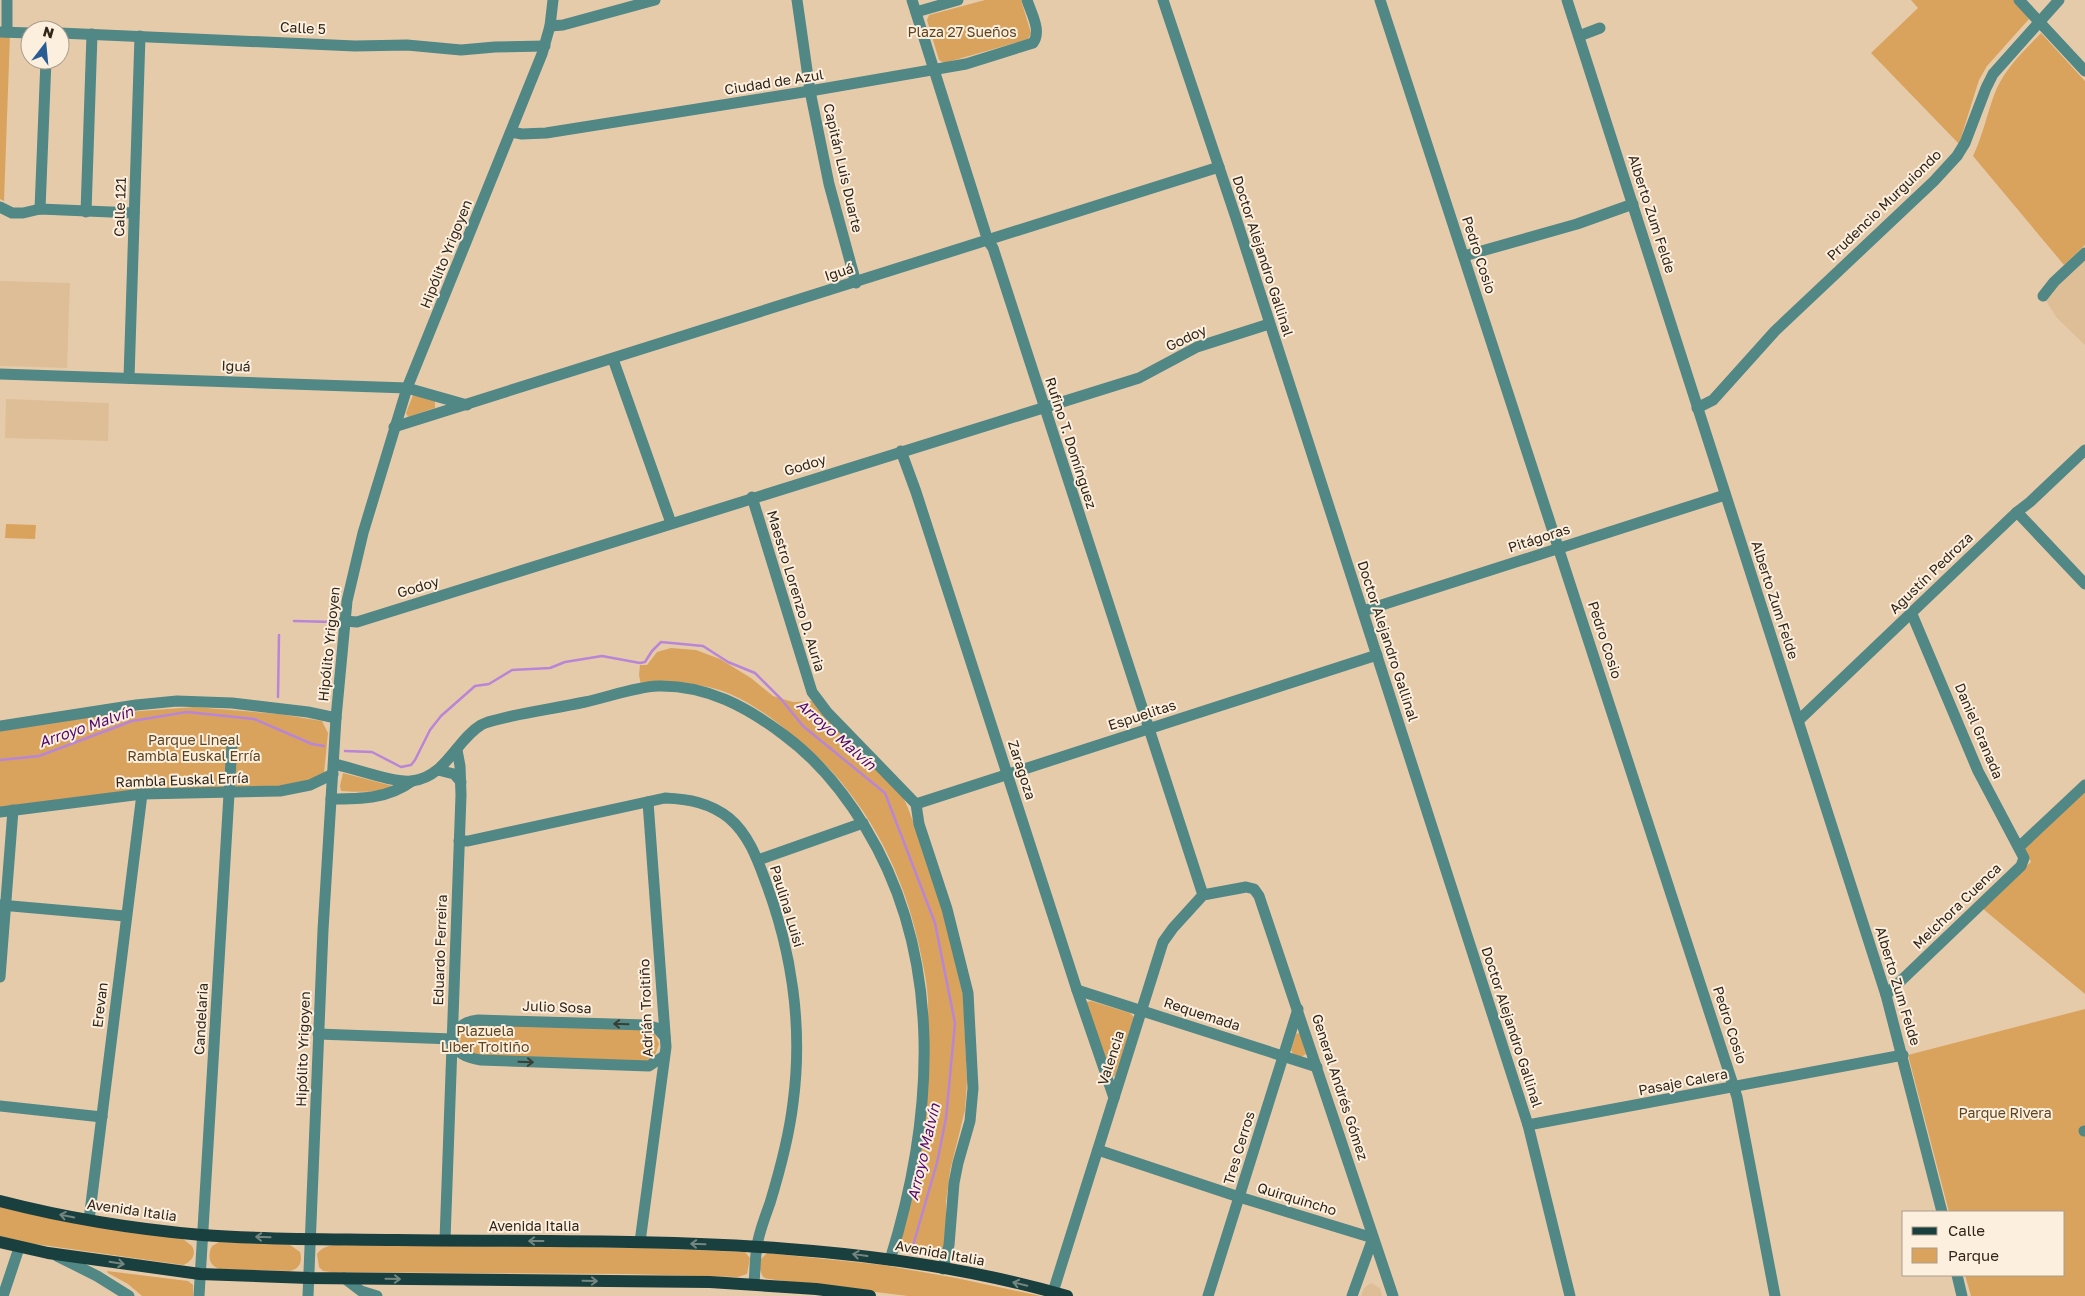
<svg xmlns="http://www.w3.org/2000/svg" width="2085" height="1296" font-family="'Golos Text',sans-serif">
	<rect width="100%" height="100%" fill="#e6cbab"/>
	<g fill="#ddbe97">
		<path d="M2085 258V345L2057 318 2044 298Z"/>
		<path d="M0 281 70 283 67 368 0 366Z"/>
		<path d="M6 399 109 403 108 441 5 438Z"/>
		<path d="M1371 1283 1380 1288 1382 1296H1361L1364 1288Z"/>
	</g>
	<g fill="#d9a35d">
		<path d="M985 0H1021L1031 33 1028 39 948 62 944 63 939 60 927 20 929 15Z"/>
		<path d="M1911 0H2014L2029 19 1987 66 1979 80 1959 144 1871 53 1918 8Z"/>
		<path d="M2041 33 2085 81V245L2064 265 1973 156C1982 137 1986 118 1993 98 2002 71 2022 53 2041 33Z"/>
		<path d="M0 35H10L4 201 0 199Z"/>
		<path d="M413 395 435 400V408L408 417 406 413Z"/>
		<path d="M6 524 36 525 35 539 5 538Z"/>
		<path d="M671 648 696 650 720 659 751 678 773 696 793 702 813 701 903 797 908 808 937 886 963 995 967 1081 965 1110 950 1171 946 1202V1244L941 1251 935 1253 902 1248 900 1244C909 1163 930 1082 928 1000 927 980 922 960 918 941 899 858 857 785 790 733 772 718 751 703 730 694 701 681 671 684 641 685L639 675 640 665H647L657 652Z"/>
		<path d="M194 707 279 714 322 721 328 733 324 774 316 779 267 788 0 808V731L115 713Z"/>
		<path d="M343 773 393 786C384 793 353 792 341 791L340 786Z"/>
		<path d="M2085 790V994L1982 908 2031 862 2024 847Z"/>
		<path d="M1091 1001 1130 1013 1134 1017 1115 1076 1111 1077 1087 1005V1002Z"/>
		<path d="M2085 1009V1296H1971L1965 1275H2064V1212H1949L1908 1055Z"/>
		<path d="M470 1023 647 1029 655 1034 659 1044 654 1058 648 1061 478 1056 460 1047C460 1036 461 1030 470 1023Z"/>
		<path d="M1298 1033 1301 1035 1306 1054 1301 1057 1293 1054 1291 1050 1296 1034Z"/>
		<path d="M0 1207 183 1239 192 1246C197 1255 191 1262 183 1265L21 1242 0 1236Z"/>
		<path d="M219 1242 290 1245 300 1252C303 1262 299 1269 290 1271L220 1269C209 1266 207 1256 212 1246Z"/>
		<path d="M349 1245 645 1248 745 1252 750 1258 747 1274 738 1277 628 1274 330 1272 323 1271 319 1267 317 1254C325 1243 337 1246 349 1245Z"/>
		<path d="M767 1253 883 1265 956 1278 1041 1296H908L768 1279 763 1277 760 1270V1260Z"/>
		<path d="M107 1271 188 1281 193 1285V1296H142L128 1284 108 1273Z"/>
	</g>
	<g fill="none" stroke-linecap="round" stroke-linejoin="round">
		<g stroke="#b885d7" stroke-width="2.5">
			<path d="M294 621 334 622"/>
			<path d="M278 697 279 635"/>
			<path d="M345 751 372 752 401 767 411 765 415 760 430 730 441 716 475 686 489 684 512 670 550 668 565 662 602 656 640 663 645 662 652 651 661 642 703 646 728 662 755 673 781 699 803 726 885 793 935 923 955 1023 946 1118 937 1163 912 1249"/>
			<path d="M0 760 39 756 132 721 187 712 254 719 312 744 324 746"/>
		</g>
		<g stroke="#518785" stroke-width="11">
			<path d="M797 0 810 91 829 184 856 283"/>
			<path d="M912 0 988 241 993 248 1203 895"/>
			<path d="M1163 0 1236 218 1528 1125 1570 1296"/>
			<path d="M1380 0 1737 1097 1775 1296"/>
			<path d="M1567 0 1886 995 1942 1212"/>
			<path d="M2019 0 2085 71"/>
			<path d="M916 12 958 0"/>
			<path d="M550 26 563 25 655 0"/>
			<path d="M0 32 30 33"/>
			<path d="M7 32V0"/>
			<path d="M60 33 355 46 407 45 461 50 495 47 545 46"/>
			<path d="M1579 36 1600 28"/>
			<path d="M511 132 522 134 546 133 810 91 966 64 1033 43C1042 31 1031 13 1027 0"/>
			<path d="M0 207 12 213H23L40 209 134 213"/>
			<path d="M40 209 46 60"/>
			<path d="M86 212 92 34"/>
			<path d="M1464 256 1577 224 1633 204"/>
			<path d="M2043 296 2054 282 2085 253"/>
			<path d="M613 359 671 523"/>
			<path d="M0 374 407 388 467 405"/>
			<path d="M129 378 140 36"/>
			<path d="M1697 408 1713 400 1775 331 1934 181 1957 156 1965 143 1986 88 1993 74 2059 0"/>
			<path d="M394 427 1219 167"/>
			<path d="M901 451 916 492 1077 990 1114 1098"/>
			<path d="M752 497 812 692 827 712 916 804 919 824 947 909 968 993 973 1088 970 1121 958 1163 954 1183 949 1245 943 1269"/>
			<path d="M2017 512 2085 584"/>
			<path d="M1363 611 1725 495"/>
			<path d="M344 621 357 622 1139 378 1197 347 1269 324"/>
			<path d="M1799 720 2017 512 2030 502 2085 450"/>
			<path d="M0 726 136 705 177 701 232 703 308 712 336 718"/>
			<path d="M334 764C354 768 393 783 412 781 446 777 456 740 481 725 490 720 502 719 512 716 536 711 561 707 585 702 609 697 634 687 658 686 707 685 747 707 784 735 818 760 843 791 865 827 945 958 934 1118 890 1260"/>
			<path d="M438 770 454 774 461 782"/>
			<path d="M331 799C360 799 388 799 412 781"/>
			<path d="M916 804 1377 655"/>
			<path d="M0 812 142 794 280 791 310 785 333 774"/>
			<path d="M459 841H468L665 798C689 799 710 803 729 818 748 834 757 858 765 880 792 951 803 1028 793 1103 789 1137 780 1170 770 1203 765 1217 759 1232 757 1246 755 1258 755 1272 754 1284"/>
			<path d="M2019 847 2085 785"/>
			<path d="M758 860 863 823"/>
			<path d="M0 905 125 916"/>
			<path d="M0 977 13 810"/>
			<path d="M1077 990 1317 1067"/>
			<path d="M1886 995 2021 866 2024 858 1978 771 1911 612"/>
			<path d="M318 1034 452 1039"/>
			<path d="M664 1056 649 1066 481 1060C467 1058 456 1054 452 1039 457 1027 466 1021 478 1020L646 1025 657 1028 665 1037"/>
			<path d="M0 1106 102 1117"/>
			<path d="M1528 1125 1903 1055"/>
			<path d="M2084 1131H2085"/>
			<path d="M1098 1150 1239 1197 1373 1238 1352 1296"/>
			<path d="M89 1220 142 794"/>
			<path d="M445 1240 461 795 460 766 457 750"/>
			<path d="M640 1242 666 1047 648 802"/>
			<path d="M57 1256 97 1276 129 1296"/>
			<path d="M1957 1275 1962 1296"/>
			<path d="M344 1278 361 1291 377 1296"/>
			<path d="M1053 1292 1163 942 1173 928 1203 895 1246 887 1254 889 1259 896 1393 1296"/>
			<path d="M3 1296 19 1248"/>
			<path d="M199 1296 232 744"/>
			<path d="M308 1296 323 930 336 718 347 601 363 533 407 388 542 54 550 26 553 0"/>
			<path d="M1208 1296 1298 1009"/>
		</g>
		<g stroke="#19403f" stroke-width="12">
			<path d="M0 1201C66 1218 134 1229 202 1235 267 1240 332 1239 397 1240 621 1243 849 1233 1067 1296"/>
			<path d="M0 1242 48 1253 200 1274 309 1278 710 1282 816 1289 870 1296"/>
		</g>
	</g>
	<defs><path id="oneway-shaft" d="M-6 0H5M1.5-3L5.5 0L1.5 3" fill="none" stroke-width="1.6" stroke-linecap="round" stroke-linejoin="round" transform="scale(1.25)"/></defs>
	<g stroke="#383e34">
		<use href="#oneway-shaft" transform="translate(621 1024) rotate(-178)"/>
		<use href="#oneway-shaft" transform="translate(526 1062) rotate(2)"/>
	</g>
	<g stroke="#74867f">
		<use href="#oneway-shaft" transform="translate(67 1216) rotate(-169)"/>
		<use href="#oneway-shaft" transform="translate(263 1237) rotate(-178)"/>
		<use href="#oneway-shaft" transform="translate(536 1241) rotate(-180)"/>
		<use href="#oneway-shaft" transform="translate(698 1244) rotate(-178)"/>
		<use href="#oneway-shaft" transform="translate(860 1255) rotate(-172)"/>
		<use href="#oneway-shaft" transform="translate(117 1263) rotate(9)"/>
		<use href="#oneway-shaft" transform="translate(393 1279) rotate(1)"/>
		<use href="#oneway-shaft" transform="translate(590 1281) rotate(1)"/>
		<use href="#oneway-shaft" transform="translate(1020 1284) rotate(-166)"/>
	</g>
	<g text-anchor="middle" stroke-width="4" stroke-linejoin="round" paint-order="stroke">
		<g font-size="14" fill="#2f2519" stroke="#fcefde">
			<text transform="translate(303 28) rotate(3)" y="5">Calle 5</text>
			<text transform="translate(774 82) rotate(-9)" y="5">Ciudad de Azul</text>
			<text transform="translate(843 168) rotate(77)" y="5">Capitán Luis Duarte</text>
			<text transform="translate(1884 205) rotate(-44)" y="5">Prudencio Murguiondo</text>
			<text transform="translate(120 207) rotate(-88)" y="5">Calle 121</text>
			<text transform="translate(1652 214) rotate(72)" y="5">Alberto Zum Felde</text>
			<text transform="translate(446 254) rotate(-68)" y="5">Hipólito Yrigoyen</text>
			<text transform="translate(1479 255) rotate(72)" y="5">Pedro Cosio</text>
			<text transform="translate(1263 256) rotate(72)" y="5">Doctor Alejandro Gallinal</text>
			<text transform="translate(839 272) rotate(-18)" y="5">Iguá</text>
			<text transform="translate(1186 338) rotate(-25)" y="5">Godoy</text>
			<text transform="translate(236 366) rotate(2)" y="5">Iguá</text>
			<text transform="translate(1071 443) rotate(72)" y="5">Rufino T. Domínguez</text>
			<text transform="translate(805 465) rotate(-17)" y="5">Godoy</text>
			<text transform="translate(1539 538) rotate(-18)" y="5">Pitágoras</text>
			<text transform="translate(1931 573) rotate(-44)" y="5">Agustín Pedroza</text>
			<text transform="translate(418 587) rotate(-17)" y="5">Godoy</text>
			<text transform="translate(796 591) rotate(73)" y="5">Maestro Lorenzo D. Auria</text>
			<text transform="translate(1775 600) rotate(72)" y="5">Alberto Zum Felde</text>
			<text transform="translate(1605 640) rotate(72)" y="5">Pedro Cosio</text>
			<text transform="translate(1388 641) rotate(72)" y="5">Doctor Alejandro Gallinal</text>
			<text transform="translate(329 644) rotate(-84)" y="5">Hipólito Yrigoyen</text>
			<text transform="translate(1142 715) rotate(-18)" y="5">Espuelitas</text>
			<text transform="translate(1979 731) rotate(67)" y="5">Daniel Granada</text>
			<text transform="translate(1022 770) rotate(72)" y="5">Zaragoza</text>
			<text transform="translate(182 780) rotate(-2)" y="5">Rambla Euskal Erría</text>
			<text transform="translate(787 906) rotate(73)" y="5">Paulina Luisi</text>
			<text transform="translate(1957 906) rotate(-44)" y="5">Melchora Cuenca</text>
			<text transform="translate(440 950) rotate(-88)" y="5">Eduardo Ferreira</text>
			<text transform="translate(1898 986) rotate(73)" y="5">Alberto Zum Felde</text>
			<text transform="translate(100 1005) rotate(-83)" y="5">Erevan</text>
			<text transform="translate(557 1007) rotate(2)" y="5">Julio Sosa</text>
			<text transform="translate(646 1008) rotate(-92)" y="5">Adrián Troitiño</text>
			<text transform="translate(1202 1014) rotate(18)" y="5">Requemada</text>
			<text transform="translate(201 1019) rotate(-87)" y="5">Candelaria</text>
			<text transform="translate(1730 1025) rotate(72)" y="5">Pedro Cosio</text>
			<text transform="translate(1512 1027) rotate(72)" y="5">Doctor Alejandro Gallinal</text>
			<text transform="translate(303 1049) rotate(-88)" y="5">Hipólito Yrigoyen</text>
			<text transform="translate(1111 1058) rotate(-72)" y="5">Valencia</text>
			<text transform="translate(1683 1082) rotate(-11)" y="5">Pasaje Calera</text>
			<text transform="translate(1340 1087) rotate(72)" y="5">General Andrés Gómez</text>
			<text transform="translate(1239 1148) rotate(-73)" y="5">Tres Cerros</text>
			<text transform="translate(1297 1199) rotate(17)" y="5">Quirquincho</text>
			<text transform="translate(132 1210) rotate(8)" y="5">Avenida Italia</text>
			<text x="534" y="1231">Avenida Italia</text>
			<text transform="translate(940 1253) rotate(10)" y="5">Avenida Italia</text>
		</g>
		<g font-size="14" fill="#5e431f" stroke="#fcefde">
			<text x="962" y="37">Plaza 27 Sueños</text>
			<text x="194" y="745">Parque Lineal<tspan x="194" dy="16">Rambla Euskal Erría</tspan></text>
			<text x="485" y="1036">Plazuela<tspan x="485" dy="16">Liber Troitiño</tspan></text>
			<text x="2005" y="1118">Parque Rivera</text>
		</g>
		<g font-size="15" font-style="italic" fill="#51076f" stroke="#fcefde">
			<text transform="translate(86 727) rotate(-19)" y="5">Arroyo Malvín</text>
			<text transform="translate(836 735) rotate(41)" y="5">Arroyo Malvín</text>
			<text transform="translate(924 1152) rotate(-77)" y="5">Arroyo Malvín</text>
		</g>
	</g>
	<rect x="1902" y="1211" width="162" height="65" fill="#fcefde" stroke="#aa9e8f"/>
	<rect x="1912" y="1227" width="25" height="8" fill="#19403f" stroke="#aa9e8f"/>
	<text x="1948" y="1236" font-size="15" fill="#2f2519">Calle</text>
	<rect x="1912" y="1248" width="25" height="15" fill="#d9a35d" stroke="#aa9e8f"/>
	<text x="1948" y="1261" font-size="15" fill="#2f2519">Parque</text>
	<g transform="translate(45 45) rotate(16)"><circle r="24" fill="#fcefde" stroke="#aa9e8f"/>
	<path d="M0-4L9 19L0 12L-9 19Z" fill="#275c95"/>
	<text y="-8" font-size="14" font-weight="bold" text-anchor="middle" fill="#2f2519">N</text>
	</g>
</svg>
